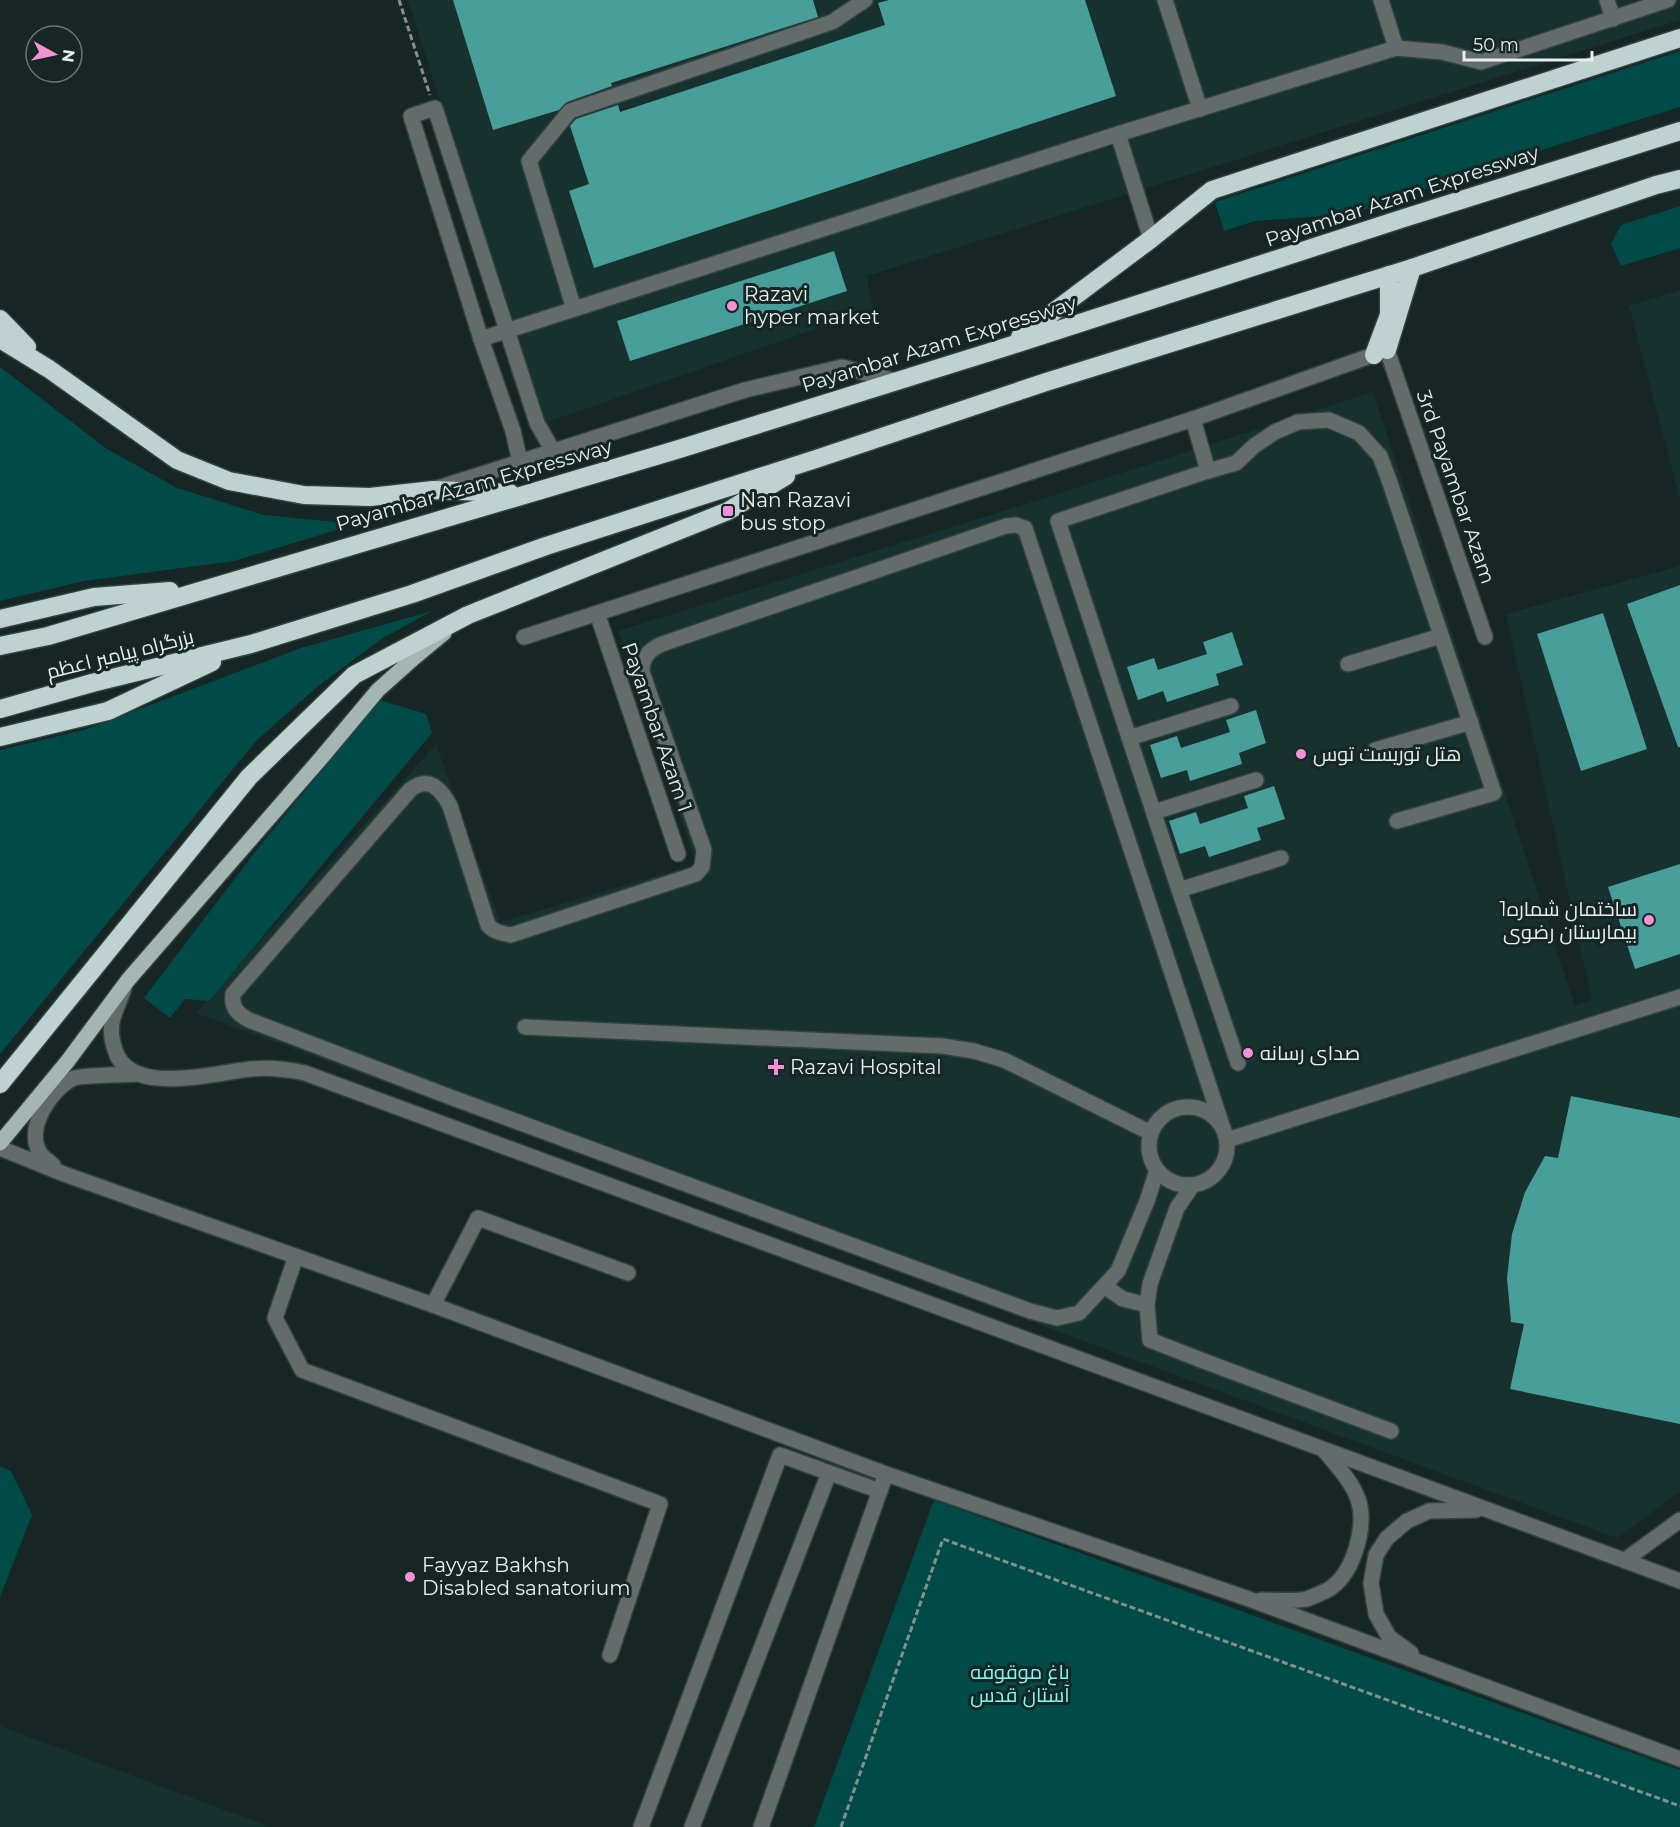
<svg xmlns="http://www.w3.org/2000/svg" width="1680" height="1827" font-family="Montserrat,Cairo,sans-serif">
	<rect width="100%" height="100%" fill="#152624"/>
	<g fill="#17312f">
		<path d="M408 0H1680V20L867 276 873 309 542 424Z"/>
		<path d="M1680 290V499L1629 306Z"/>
		<path d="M1373 392 1575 1006 1592 1000 1506 614 1680 566V1492L1617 1538 196 1013 436 744 500 922 696 864 618 631 1029 503Z"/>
		<path d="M0 1726 270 1827H0Z"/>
	</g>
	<g fill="#004b47">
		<path d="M1680 51V107L1535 152 1351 214 1255 221 1224 231 1215 202Z"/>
		<path d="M1680 206V248L1621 266 1611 244 1621 225Z"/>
		<path d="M0 367 107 449 177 488 264 515 356 524 234 561 84 581 0 601Z"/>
		<path d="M432 611 383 638 317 687 256 741 0 1054V750L84 730 301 648Z"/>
		<path d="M380 700 426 714 432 733 209 1001 185 999 170 1018 144 998 258 848Z"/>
		<path d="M0 1466 11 1471 32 1515 0 1597Z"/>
		<path d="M934 1500 1680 1770V1827H814Z"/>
	</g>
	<g fill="#489f99">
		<path d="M453 0H813L818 17 611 83 612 86 567 102 559 110 493 130Z"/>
		<path d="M889 0H1085L1116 96 594 268 569 191 589 184 570 126 576 119 618 105 620 112 885 25 878 3Z"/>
		<path d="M834 251 847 291 630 361 617 321Z"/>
		<path d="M1680 585V747H1678L1627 604Z"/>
		<path d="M1603 613 1647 749 1581 771 1537 634Z"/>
		<path d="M1232 632 1243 665 1216 674 1219 685 1167 702 1163 691 1138 700 1127 667 1154 658 1158 670 1207 654 1203 642Z"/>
		<path d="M1256 710 1266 743 1239 753 1242 764 1190 781 1187 770 1161 778 1150 745 1177 736 1181 748 1230 732 1226 720Z"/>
		<path d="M1274 786 1285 819 1257 828 1261 840 1209 857 1205 846 1180 854 1169 821 1196 812 1200 824 1248 808 1244 796Z"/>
		<path d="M1680 864V954L1635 969 1608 887Z"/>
		<path d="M1571 1096 1680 1118V1424L1510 1389 1524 1324 1511 1322 1507 1278 1512 1234 1525 1192 1545 1156 1558 1158Z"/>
	</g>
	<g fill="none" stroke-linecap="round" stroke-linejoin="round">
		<defs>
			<g id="minor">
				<path d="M1165 0 1200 109"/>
				<path d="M1381 0 1396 48"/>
				<path d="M1607 0 1613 19"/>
				<path d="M1118 134 1151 239"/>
				<path d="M574 309 529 161 570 111 832 22 865 0"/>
				<path d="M481 339 1118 134 1396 48 1442 52 1481 62 1668 0"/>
				<path d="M1193 419 1208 471"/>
				<path d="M520 462 513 431 481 339 411 116 435 108 537 423 553 451"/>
				<path d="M438 488 745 390 842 367 896 381"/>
				<path d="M597 613 678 854"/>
				<path d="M524 637 1193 419 1387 350 1485 637"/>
				<path d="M1348 664 1441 636"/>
				<path d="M1129 738 1231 706"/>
				<path d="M1375 750 1471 722"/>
				<path d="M1154 812 1256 780"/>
				<path d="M1179 890 1281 858"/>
				<path d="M124 988C121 998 116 1008 113 1018 110 1028 112 1041 115 1050 129 1097 215 1073 250 1069 269 1067 286 1069 305 1073L1680 1581"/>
				<path d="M525 1027 942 1046 974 1051 1004 1060 1151 1133"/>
				<path d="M1238 1063 1179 890 1058 521 1208 471 1236 463 1254 446 1275 432 1298 422 1329 420 1359 433 1380 456 1389 480 1494 793 1397 821"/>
				<circle cx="1188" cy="1146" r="39"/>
				<path d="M1227 1140 1680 997"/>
				<path d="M0 1148 64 1174 433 1305 886 1474 1252 1600 1680 1759"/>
				<path d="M53 1165C49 1161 42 1157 40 1153 25 1129 50 1090 72 1079 78 1075 125 1075 136 1074"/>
				<path d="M1157 1170 1147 1201 1118 1271 1079 1313 1057 1318 1030 1311 445 1095 249 1020C238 1014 231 1008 233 994L410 790C429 775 441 789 450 806L488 925C494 932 501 933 511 935L696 874 702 867 704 850 642 672C642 657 649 650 662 644L1006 526 1016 525 1025 528 1223 1128"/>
				<path d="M1192 1186 1177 1208 1150 1284 1147 1305 1150 1340 1201 1360 1391 1431"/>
				<path d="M296 1256 275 1318 302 1370 660 1504 610 1655"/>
				<path d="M1104 1286 1123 1299 1147 1305"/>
				<path d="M433 1305 478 1218 628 1273"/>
				<path d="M1625 1560 1680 1520"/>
				<path d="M1261 1600C1275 1600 1293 1602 1307 1599 1314 1596 1326 1592 1332 1587 1354 1571 1367 1525 1358 1499 1351 1480 1336 1465 1324 1450"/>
				<path d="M1411 1653 1389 1637 1376 1614 1371 1583 1376 1555 1387 1538 1407 1521 1429 1511 1476 1510"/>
				<path d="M641 1827 780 1455 880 1491"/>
				<path d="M692 1827 829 1473"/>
				<path d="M761 1827 883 1482"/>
			</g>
			<path id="major" d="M0 1143 67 1062 128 980 322 757 378 690 415 657 444 633"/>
			<g id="highway">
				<path d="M0 319 27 347"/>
				<path d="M1020 337 1151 239 1212 190 1680 38"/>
				<path d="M0 339 49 369 177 460 229 481 304 495 370 497 433 490 510 493"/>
				<path d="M1387 350 1412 268"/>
				<path d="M1374 355 1389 315V275"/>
				<path d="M0 619 94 597 170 591"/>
				<path d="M0 646 48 636 676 450 1006 347 1401 219 1680 131"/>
				<path d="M0 709 92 683 251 644 412 594 546 546 816 459 1046 382 1412 268 1656 185 1680 179"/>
				<path d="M0 737 108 711 212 662"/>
				<path d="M0 1084 249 777 354 675 468 615 728 511 786 476"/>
			</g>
		</defs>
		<use href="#minor" stroke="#324240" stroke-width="18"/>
		<use href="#major" stroke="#324240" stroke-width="18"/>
		<use href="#highway" stroke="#324240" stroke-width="21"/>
		<g stroke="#82908e" stroke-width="3" stroke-dasharray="6 3" stroke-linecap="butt">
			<path d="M399 0 430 95"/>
			<path d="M841 1827 943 1539 1680 1806"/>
		</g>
		<use href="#minor" stroke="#636b6b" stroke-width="15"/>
		<use href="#major" stroke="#a4b6b4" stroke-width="15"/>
		<use href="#highway" stroke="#bed3d1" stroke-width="18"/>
	</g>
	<g fill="#f391d5" stroke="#152624" stroke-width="2">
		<circle cx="732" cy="306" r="6"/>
		<rect x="722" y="505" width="12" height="12" rx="3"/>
		<circle cx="1301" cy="754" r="6"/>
		<circle cx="1649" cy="920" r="6"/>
		<circle cx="1248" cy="1053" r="6"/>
		<path d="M773 1058h6v6h6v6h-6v6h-6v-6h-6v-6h6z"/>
		<circle cx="410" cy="1577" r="6"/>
	</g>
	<g text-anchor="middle" stroke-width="6" stroke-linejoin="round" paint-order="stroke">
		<g font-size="20" fill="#e4efee" stroke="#152624">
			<text transform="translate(1402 196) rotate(-18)" y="7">Payambar Azam Expressway</text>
			<text transform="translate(939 344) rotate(-17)" y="7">Payambar Azam Expressway</text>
			<text transform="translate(474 485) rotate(-16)" y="7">Payambar Azam Expressway</text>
			<text transform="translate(1456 487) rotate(71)" y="7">3rd Payambar Azam</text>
			<text transform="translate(120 654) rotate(-14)" y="7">بزرگراه پیامبر اعظم</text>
			<text transform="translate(657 727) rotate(71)" y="7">Payambar Azam 1</text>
		</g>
		<g font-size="20" fill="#e4efee" stroke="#152624" text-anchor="start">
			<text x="744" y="301">Razavi<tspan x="744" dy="23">hyper market</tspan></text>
			<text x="740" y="507">Nan Razavi<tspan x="740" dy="23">bus stop</tspan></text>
			<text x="1313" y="761">هتل توریست توس</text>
			<text x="1637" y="916" text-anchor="end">ساختمان شماره1<tspan x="1637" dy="23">بیمارستان رضوی</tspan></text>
			<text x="1260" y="1060">صدای رسانه</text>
			<text x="790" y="1074">Razavi Hospital</text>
			<text x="422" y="1572">Fayyaz Bakhsh<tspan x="422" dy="23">Disabled sanatorium</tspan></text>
		</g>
		<g font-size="20" fill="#7cfbf2" stroke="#152624">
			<text x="1020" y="1679">باغ موقوفه<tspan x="1020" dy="23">آستان قدس</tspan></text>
		</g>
	</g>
	<g transform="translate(54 54) rotate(98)"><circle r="28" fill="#152624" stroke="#687675" stroke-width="1.5"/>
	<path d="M0-4.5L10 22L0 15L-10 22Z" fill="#f391d5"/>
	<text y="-9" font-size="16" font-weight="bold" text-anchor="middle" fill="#e4efee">N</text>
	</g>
	<path d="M1464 51v9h128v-9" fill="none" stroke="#e4efee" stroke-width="3"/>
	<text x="1473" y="51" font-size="18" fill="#e4efee" stroke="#152624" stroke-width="4.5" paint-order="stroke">50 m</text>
</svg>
